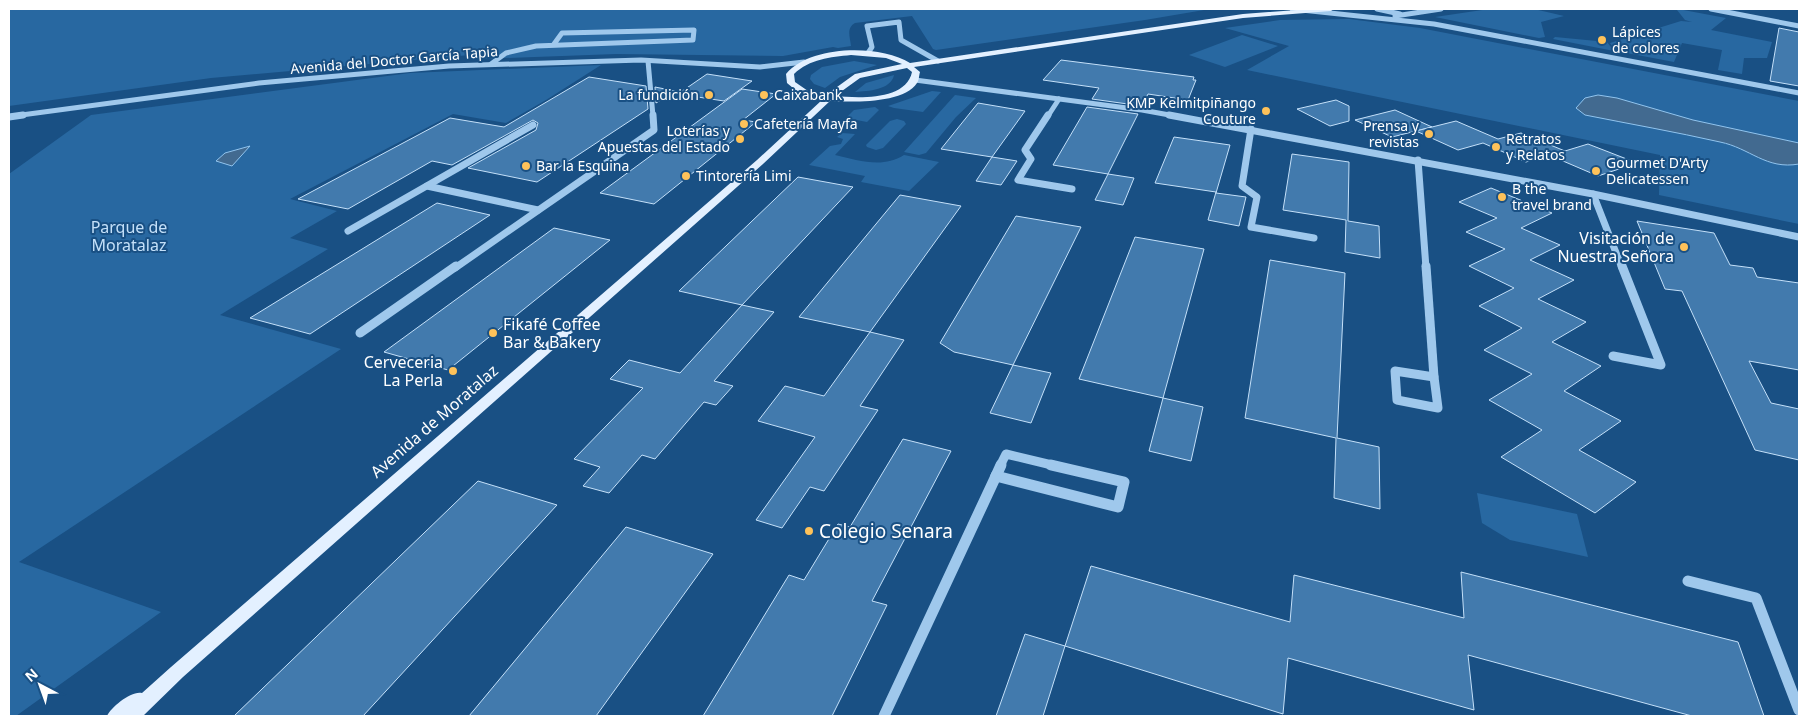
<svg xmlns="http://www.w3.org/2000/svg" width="1808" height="725" font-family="'Noto Sans',sans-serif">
	<rect width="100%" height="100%" fill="#195084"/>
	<g fill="#2868a1">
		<path d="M9 9H1210L1145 20 936 50 933 49 912 16 855 23C846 28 850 37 851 46L838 48 833 47 783 56 616 54 477 59 470 55 447 57 211 78 9 106Z"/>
		<path d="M1489 9H1534L1564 16 1541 22 1545 37 1539 38 1435 17Z"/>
		<path d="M1678 9 1726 18 1711 30 1772 42 1767 58H1744L1742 74 1718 70 1722 50 1682 43 1674 62 1616 51 1610 43 1681 21 1692 22 1685 20 1677 10Z"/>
		<path d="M1349 19 1420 28 1799 101V224L1659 195 1660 155 1247 70 1289 46 1225 28 1280 20Z"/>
		<path d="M1242 35 1278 46 1225 67 1189 55Z"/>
		<path d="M1555 37 1607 42 1614 51 1553 39Z"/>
		<path d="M854 61 877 65 840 77 825 88 814 84 810 79 811 75 822 67Z"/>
		<path d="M601 65 546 100 506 123 453 114 290 199 337 211 290 238 328 249 220 315 341 349 19 562 161 612 16 716H9V174L91 115 410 73Z"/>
		<path d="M894 75C891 90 868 91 855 92L866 83Z"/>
		<path d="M932 91 941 92 923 112 894 108 888 106Z"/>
		<path d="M955 95 976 98 956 117 926 153 919 155 904 152Z"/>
		<path d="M875 107 879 110 867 122 846 118 854 110Z"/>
		<path d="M897 119 904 121 906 124 883 148 876 150 867 147 866 145 890 121Z"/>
		<path d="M842 133 855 134 835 155C858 160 882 169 904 155L939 162 909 191 861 182 865 176 809 165 830 146 841 144 843 139 837 137Z"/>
		<path d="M1477 493 1577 514 1588 557 1510 540 1482 523Z"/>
	</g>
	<g fill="#426a90" stroke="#91c4ee">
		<path d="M1598 95 1617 98 1693 120 1799 143V164C1766 170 1750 148 1720 142 1676 132 1630 124 1585 115L1576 108 1585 98Z"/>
		<path d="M250 146 232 166 216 161 225 153Z"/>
	</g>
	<g fill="#427aad" stroke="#c4e0f9">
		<path d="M1779 28 1799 32V86L1770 81Z"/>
		<path d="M1061 60 1194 77 1193 80H1196L1188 100 1148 94 1142 106 1092 99 1099 88 1043 80Z"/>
		<path d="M707 74 752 81 724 101 678 94Z"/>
		<path d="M589 77 646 86 648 109 537 182 468 168 536 130 538 123 533 120 452 165 432 161 348 209 298 199 450 118 504 127Z"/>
		<path d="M655 87 675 91 656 103Z"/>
		<path d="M742 89 776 94 743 120 756 122 654 204 600 193Z"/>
		<path d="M1336 100 1349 106V121L1330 126 1297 109Z"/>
		<path d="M978 103 1025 111 992 157 941 149Z"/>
		<path d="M1087 107 1138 114 1108 174 1053 165Z"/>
		<path d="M1395 110 1432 127 1392 137 1355 120Z"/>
		<path d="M1456 121 1498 139 1521 133 1565 151 1588 144 1637 163 1598 176 1549 155 1526 162 1483 143 1458 150 1416 131Z"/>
		<path d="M1174 137 1230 145 1216 193 1246 197 1239 226 1208 220 1216 192 1155 183Z"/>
		<path d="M1292 154 1349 162 1348 221 1379 226 1380 258 1345 252 1346 220 1283 210Z"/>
		<path d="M992 157 1017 161 1001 185 976 181Z"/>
		<path d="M1108 174 1134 178 1123 205 1095 200Z"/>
		<path d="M798 177 853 187 742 305 679 291Z"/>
		<path d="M1491 188 1552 213 1521 228 1560 245 1530 260 1574 280 1538 299 1586 322 1552 342 1601 366 1564 391 1621 421 1579 450 1636 482 1595 513 1501 457 1542 430 1489 400 1532 374 1484 350 1522 328 1479 306 1514 288 1469 266 1505 249 1466 232 1497 218 1459 202Z"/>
		<path d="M900 195 961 206 870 332 799 317Z"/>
		<path d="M437 203 490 215 310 334 250 318Z"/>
		<path d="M1016 216 1081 227 1013 365 954 352 940 343Z"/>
		<path d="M1637 221 1714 233 1730 265 1753 268 1757 277 1799 283V370L1749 361 1771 403 1799 409V460L1755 450 1682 291 1665 289Z"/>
		<path d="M554 228 610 240 448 370 384 352Z"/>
		<path d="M1135 237 1204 249 1163 398 1079 379Z"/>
		<path d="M1270 260 1345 273 1337 438 1379 447 1380 509 1334 498 1336 438 1245 418Z"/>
		<path d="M742 305 774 312 714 381 733 386 716 405 704 402 655 459 642 455 609 493 583 486 600 467 574 459 643 388 610 379 629 360 680 373Z"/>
		<path d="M870 332 904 340 860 406 878 410 824 491 810 487 782 528 756 520 815 437 758 421 785 386 824 396Z"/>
		<path d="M1013 365 1051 373 1031 423 990 413Z"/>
		<path d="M1163 398 1203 407 1191 461 1149 451Z"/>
		<path d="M903 439 951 451 872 601 887 605 832 716H703L789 575 804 580 838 524 850 527Z"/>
		<path d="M478 481 557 505 363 716H234Z"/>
		<path d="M626 527 713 554 596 716H469Z"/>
		<path d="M1091 566 1290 622 1294 575 1464 618 1461 572 1738 642 1764 716H1692L1468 655 1474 710 1288 658 1283 714 1065 646Z"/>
		<path d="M1025 634 1065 646 1043 716H996Z"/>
	</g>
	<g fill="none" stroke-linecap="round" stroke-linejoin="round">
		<g stroke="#9fc8ec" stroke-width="5">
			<path d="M1292 9 1434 24 1799 93"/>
			<path d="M1377 9 1400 14"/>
			<path d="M1711 9 1799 26"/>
			<path d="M1395 16 1441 9"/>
			<path d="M868 53 872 47 867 26 899 22 901 40 938 61"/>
			<path d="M648 61 653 116"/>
			<path d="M491 64 506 53 536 46 693 40 694 30 562 33 554 44"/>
			<path d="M915 80 1142 110 1175 116"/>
			<path d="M14 116 259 83 449 66 641 60 760 67 804 62"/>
			<path d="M1048 116 1059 99"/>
		</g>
		<g stroke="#9fc8ec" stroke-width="7">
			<path d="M1048 115 1025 150 1031 159 1018 180 1072 189"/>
			<path d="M1169 115 1593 194 1799 237"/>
			<path d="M9 117 23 115"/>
			<path d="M1251 129 1242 186 1257 197 1251 227 1314 238"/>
			<path d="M1418 160 1426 268"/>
			<path d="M427 186 538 210"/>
			<path d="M1593 194 1622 268"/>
			<path d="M348 231 533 125"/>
			<path d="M455 268 654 130 653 115"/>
		</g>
		<g stroke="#9fc8ec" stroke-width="9">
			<path d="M1426 266 1434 377"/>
			<path d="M360 333 456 266"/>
			<path d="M1613 356 1661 365 1622 266"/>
			<path d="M1395 371 1434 377 1438 408 1397 400Z"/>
			<path d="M1000 466 1006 454 1056 466"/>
		</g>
		<g stroke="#9fc8ec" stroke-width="11">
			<path d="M996 476 1118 507 1124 482 1051 465"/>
			<path d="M996 476 1001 465"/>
			<path d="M1688 581 1756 598 1799 710"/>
			<path d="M884 716 996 476"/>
		</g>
		<path fill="#e3f0ff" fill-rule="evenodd" d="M1310 9H1334L1331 11 1243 18 914 67 920 72C919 75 919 81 917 83 904 104 851 102 830 101L763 164 183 677 143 716H107C111 707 132 690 142 693L171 667 757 160 822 100 799 93 787 83 786 74C810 45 879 44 910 63L1243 14ZM851 55 886 58 902 64 855 74 826 95 808 91 795 82 794 74C810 59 830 57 851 55ZM907 68 912 72C906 101 858 98 835 96L860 78Z"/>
	</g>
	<g fill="#fec25a" stroke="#195084" stroke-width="2">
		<circle cx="1602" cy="40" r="5"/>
		<circle cx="709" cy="95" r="5"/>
		<circle cx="764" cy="95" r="5"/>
		<circle cx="1266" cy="111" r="5"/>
		<circle cx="744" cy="124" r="5"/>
		<circle cx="1429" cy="134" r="5"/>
		<circle cx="740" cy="139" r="5"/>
		<circle cx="1496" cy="147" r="5"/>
		<circle cx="526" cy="166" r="5"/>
		<circle cx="1596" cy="171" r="5"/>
		<circle cx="686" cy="176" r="5"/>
		<circle cx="1502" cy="197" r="5"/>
		<circle cx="1684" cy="247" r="5"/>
		<circle cx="493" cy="333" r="5"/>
		<circle cx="453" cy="371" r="5"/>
		<circle cx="809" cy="531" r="5"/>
	</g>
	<g text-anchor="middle" stroke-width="4" stroke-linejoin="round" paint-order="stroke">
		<g font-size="14" fill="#fff" stroke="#195084" text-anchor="start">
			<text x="1612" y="37">Lápices<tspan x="1612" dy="16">de colores</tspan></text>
			<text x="699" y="100" text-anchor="end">La fundición</text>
			<text x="774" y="100">Caixabank</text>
			<text x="1256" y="108" text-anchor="end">KMP Kelmitpiñango<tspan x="1256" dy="16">Couture</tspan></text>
			<text x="754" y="129">Cafetería Mayfa</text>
			<text x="1419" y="131" text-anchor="end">Prensa y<tspan x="1419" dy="16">revistas</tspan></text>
			<text x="730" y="136" text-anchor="end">Loterías y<tspan x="730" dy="16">Apuestas del Estado</tspan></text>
			<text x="1506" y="144">Retratos<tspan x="1506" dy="16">y Relatos</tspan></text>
			<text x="1606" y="168">Gourmet D'Arty<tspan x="1606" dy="16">Delicatessen</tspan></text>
			<text x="536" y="171">Bar la Esquina</text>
			<text x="696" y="181">Tintorería Limi</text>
			<text x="1512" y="194">B the<tspan x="1512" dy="16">travel brand</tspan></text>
		</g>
		<g font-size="14" fill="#fff" stroke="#195084">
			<text transform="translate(394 60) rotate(-5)" y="5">Avenida del Doctor García Tapia</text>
		</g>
		<g font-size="16" fill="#c4e0f9" stroke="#195084">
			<text x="129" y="233">Parque de<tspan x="129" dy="18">Moratalaz</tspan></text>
		</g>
		<g font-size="16" fill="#fff" stroke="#195084" text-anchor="end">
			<text x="1674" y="244">Visitación de<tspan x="1674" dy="18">Nuestra Señora</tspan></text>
			<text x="503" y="330" text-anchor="start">Fikafé Coffee<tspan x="503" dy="18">Bar &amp; Bakery</tspan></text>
			<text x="443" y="368">Cerveceria<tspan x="443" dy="18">La Perla</tspan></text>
		</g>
		<g font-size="16" fill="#fff" stroke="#195084">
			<text transform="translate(434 421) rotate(-41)" y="6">Avenida de Moratalaz</text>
		</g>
		<g font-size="19" fill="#fff" stroke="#195084" text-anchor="start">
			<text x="819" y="538">Colegio Senara</text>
		</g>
	</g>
	<rect width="1808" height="725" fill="none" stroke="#ffffff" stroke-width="20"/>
	<g transform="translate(40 685) rotate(319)" stroke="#195084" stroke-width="4" paint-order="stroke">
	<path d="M0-4L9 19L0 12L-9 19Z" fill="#ffffff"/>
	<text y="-8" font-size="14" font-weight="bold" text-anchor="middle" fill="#ffffff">N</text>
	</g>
</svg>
